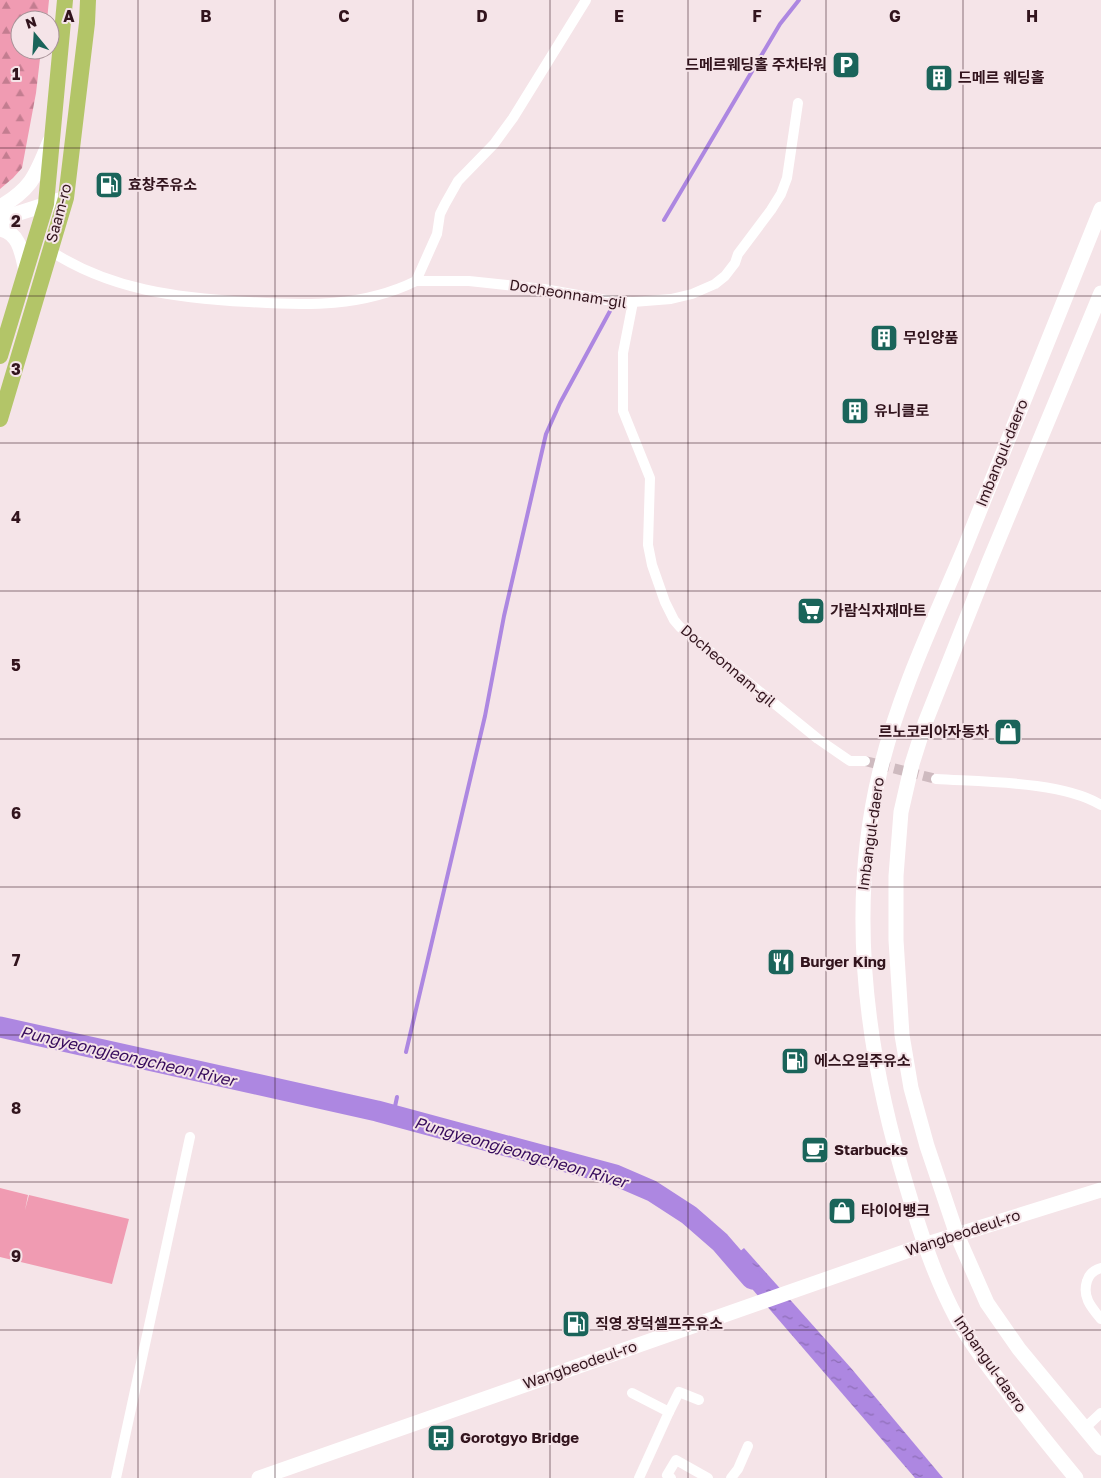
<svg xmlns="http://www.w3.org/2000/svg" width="1101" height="1478" font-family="'Golos Text','Noto Sans KR',sans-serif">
	<defs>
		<pattern id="forest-firs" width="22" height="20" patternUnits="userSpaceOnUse" patternTransform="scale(1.25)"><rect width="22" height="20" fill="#f09bb2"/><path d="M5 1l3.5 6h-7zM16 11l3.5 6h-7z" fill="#c37d90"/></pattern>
		<pattern id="water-ripples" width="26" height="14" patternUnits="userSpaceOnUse" patternTransform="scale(1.25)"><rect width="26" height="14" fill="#ad87e1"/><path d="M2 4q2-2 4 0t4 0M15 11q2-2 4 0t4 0" fill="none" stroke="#8d6db6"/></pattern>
	</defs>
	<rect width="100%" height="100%" fill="#f5e4e8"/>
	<path fill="url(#forest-firs)" d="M0 0H49L47 20H20V50H41L36 93 22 168 13 178 0 189Z"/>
	<path fill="#f09bb2" d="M0 1188 28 1195 25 1210 29 1195 129 1219 112 1284 0 1257Z"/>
	<path fill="url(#water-ripples)" d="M744 1248 851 1368 943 1478H915L728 1261Z"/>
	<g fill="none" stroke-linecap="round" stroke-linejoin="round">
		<g stroke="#ad87e1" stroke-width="4">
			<path d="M664 220 780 24 799 0"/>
			<path d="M406 1052 485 716 504 616 546 434 560 403 610 311"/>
			<path d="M393 1116 397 1097"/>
		</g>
		<path stroke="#ad87e1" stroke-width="21" d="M0 1027 377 1111 615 1175 652 1191 689 1215 720 1242 752 1279"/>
		<path stroke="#cebabf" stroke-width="10" stroke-dasharray="10 5" stroke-linecap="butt" d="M865 761 936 779"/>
		<g stroke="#fff" stroke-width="10">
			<path d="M49 250C110 290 177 298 249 302 307 306 363 307 416 281L437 234 440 214 445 204 458 181 494 144 513 118 586 0"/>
			<path d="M416 281H469L544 289 606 300 633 302 671 299 692 294 715 284 725 276 735 263 738 254 771 210 781 194 787 178 798 103"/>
			<path d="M633 302 623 353V411L650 478 648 545 652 565 665 602 674 620 680 627 818 739 850 761H865"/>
			<path d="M936 779C982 782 1062 781 1101 805"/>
			<path d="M1101 1268C1094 1270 1089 1274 1087 1281 1082 1297 1091 1307 1101 1319"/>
			<path d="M632 1393 669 1412 639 1478"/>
			<path d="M669 1412 679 1392 699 1400"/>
			<path d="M1085 1428 1101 1413"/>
			<path d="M116 1478 190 1137"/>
			<path d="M671 1478 667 1475 676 1460 708 1478"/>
			<path d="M731 1478 738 1469 748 1446"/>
		</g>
		<g stroke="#fff" stroke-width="15">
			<path d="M0 207C33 188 36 174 50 141"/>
			<path d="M0 219 66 198"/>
			<path d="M0 229C20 233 22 254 26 271"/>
			<path d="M1101 293 989 562 925 723 912 764 901 812 896 876V940L902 1035 911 1088 927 1146 957 1235 987 1303 1019 1349 1101 1448"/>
			<path d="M259 1478 924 1245 1101 1190"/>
			<path d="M1076 1478C1051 1448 1027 1418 1004 1387 987 1365 970 1342 957 1319 935 1278 921 1235 908 1191 866 1055 846 911 880 771 899 693 934 620 965 547 1011 434 1055 321 1101 209"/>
		</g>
		<g stroke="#b3c568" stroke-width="16">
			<path d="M0 356 46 204 65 0"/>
			<path d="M0 419 66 198 87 23 88 0"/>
		</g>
	</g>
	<path fill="none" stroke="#32141d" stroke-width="1" stroke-opacity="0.55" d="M138 0V1478M275 0V1478M413 0V1478M550 0V1478M688 0V1478M826 0V1478M963 0V1478M0 148H1101M0 296H1101M0 443H1101M0 591H1101M0 739H1101M0 887H1101M0 1035H1101M0 1182H1101M0 1330H1101"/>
	<defs>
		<symbol id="parking-square" viewBox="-11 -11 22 22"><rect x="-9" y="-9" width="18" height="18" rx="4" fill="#1a645a" stroke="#f5e4e8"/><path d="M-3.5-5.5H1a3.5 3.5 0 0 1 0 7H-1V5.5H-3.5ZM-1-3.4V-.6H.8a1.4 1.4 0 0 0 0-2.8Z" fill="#fff"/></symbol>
		<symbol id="building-square" viewBox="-11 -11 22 22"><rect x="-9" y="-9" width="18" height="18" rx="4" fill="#1a645a" stroke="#f5e4e8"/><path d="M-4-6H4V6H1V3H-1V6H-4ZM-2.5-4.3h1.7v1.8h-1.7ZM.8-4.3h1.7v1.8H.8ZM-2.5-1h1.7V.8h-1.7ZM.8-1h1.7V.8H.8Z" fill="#fff"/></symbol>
		<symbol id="fuel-square" viewBox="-11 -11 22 22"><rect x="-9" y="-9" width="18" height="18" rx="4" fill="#1a645a" stroke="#f5e4e8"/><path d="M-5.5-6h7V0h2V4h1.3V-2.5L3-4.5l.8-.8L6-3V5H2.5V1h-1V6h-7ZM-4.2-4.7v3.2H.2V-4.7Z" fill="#fff"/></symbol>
		<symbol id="supermarket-square" viewBox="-11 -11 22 22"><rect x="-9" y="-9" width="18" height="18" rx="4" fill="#1a645a" stroke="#f5e4e8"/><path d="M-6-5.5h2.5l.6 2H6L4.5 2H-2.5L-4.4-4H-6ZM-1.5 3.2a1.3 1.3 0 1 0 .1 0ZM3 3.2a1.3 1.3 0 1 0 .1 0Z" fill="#fff"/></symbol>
		<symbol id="shop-square" viewBox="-11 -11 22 22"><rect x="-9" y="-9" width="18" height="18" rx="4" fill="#1a645a" stroke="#f5e4e8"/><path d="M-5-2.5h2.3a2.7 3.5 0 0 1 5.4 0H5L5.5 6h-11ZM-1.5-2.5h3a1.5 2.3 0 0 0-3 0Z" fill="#fff"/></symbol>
		<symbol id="restaurant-square" viewBox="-11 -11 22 22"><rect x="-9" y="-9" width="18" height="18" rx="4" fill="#1a645a" stroke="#f5e4e8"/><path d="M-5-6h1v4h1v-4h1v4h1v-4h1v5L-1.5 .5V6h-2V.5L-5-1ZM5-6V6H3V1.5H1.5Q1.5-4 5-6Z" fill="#fff"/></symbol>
		<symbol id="cafe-square" viewBox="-11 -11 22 22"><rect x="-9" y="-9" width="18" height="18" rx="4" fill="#1a645a" stroke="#f5e4e8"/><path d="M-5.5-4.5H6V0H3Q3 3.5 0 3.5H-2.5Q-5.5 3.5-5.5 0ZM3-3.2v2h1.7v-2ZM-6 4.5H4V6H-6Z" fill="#fff"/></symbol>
		<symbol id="bus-square" viewBox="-11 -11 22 22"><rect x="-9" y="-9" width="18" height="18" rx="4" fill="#1a645a" stroke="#f5e4e8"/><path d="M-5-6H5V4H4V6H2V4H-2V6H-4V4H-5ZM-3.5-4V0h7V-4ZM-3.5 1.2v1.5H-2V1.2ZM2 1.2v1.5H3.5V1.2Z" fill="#fff"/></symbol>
	</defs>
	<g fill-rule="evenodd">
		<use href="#parking-square" x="830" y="49" width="32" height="32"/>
		<use href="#building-square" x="923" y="62" width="32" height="32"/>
		<use href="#fuel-square" x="93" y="169" width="32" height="32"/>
		<use href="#building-square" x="868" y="322" width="32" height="32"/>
		<use href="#building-square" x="839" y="395" width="32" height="32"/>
		<use href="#supermarket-square" x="795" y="595" width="32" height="32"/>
		<use href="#shop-square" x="992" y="716" width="32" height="32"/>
		<use href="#restaurant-square" x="765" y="946" width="32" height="32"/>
		<use href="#fuel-square" x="779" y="1045" width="32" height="32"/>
		<use href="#cafe-square" x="799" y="1134" width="32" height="32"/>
		<use href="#shop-square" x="826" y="1195" width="32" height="32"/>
		<use href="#fuel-square" x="560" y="1308" width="32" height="32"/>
		<use href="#bus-square" x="425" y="1422" width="32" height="32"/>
	</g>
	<g text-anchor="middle" stroke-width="4" stroke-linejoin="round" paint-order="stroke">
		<g font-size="15" font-weight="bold" fill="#32141d" stroke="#f5e4e8" text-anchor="start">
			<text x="827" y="70" text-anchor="end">드메르웨딩홀 주차타워</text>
			<text x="958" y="83">드메르 웨딩홀</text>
			<text x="128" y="190">효창주유소</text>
			<text x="903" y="343">무인양품</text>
			<text x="874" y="416">유니클로</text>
			<text x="830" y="616">가람식자재마트</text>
			<text x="989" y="737" text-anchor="end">르노코리아자동차</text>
			<text x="800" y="967">Burger King</text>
			<text x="814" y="1066">에스오일주유소</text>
			<text x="834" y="1155">Starbucks</text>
			<text x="861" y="1216">타이어뱅크</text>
			<text x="595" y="1329">직영 장덕셀프주유소</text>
			<text x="460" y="1443">Gorotgyo Bridge</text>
		</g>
		<g font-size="15" fill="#32141d" stroke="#f5e4e8">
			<text transform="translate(59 213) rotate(-75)" y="5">Saam-ro</text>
			<text transform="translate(568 294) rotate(9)" y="5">Docheonnam-gil</text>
			<text transform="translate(1002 453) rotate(-68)" y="5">Imbangul-daero</text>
			<text transform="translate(728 666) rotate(40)" y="5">Docheonnam-gil</text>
			<text transform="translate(871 834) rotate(-82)" y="5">Imbangul-daero</text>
			<text transform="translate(963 1233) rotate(-18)" y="5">Wangbeodeul-ro</text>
			<text transform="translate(990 1364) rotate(55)" y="5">Imbangul-daero</text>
			<text transform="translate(580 1365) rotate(-19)" y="5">Wangbeodeul-ro</text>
		</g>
		<g font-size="16" font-style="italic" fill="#370c5d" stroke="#f5e4e8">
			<text transform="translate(128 1056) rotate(13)" y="6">Pungyeongjeongcheon River</text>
			<text transform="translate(521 1152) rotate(16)" y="6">Pungyeongjeongcheon River</text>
		</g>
	</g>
	<g font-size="16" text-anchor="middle" font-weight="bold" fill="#32141d" stroke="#f5e4e8" stroke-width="4" stroke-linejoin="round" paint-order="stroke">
		<text x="69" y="22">A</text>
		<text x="206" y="22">B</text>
		<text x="344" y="22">C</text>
		<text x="482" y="22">D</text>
		<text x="619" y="22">E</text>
		<text x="757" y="22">F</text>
		<text x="895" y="22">G</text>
		<text x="1032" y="22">H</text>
		<text x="16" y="80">1</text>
		<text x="16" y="227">2</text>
		<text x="16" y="375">3</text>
		<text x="16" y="523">4</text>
		<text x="16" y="671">5</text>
		<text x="16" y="819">6</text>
		<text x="16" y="966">7</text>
		<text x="16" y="1114">8</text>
		<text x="16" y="1262">9</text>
	</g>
	<g transform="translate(35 35) rotate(342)"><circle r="24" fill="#f5e4e8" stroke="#a79197"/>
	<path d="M0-4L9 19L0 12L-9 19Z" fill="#1a645a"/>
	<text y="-8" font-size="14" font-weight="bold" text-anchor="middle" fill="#32141d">N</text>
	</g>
</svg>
